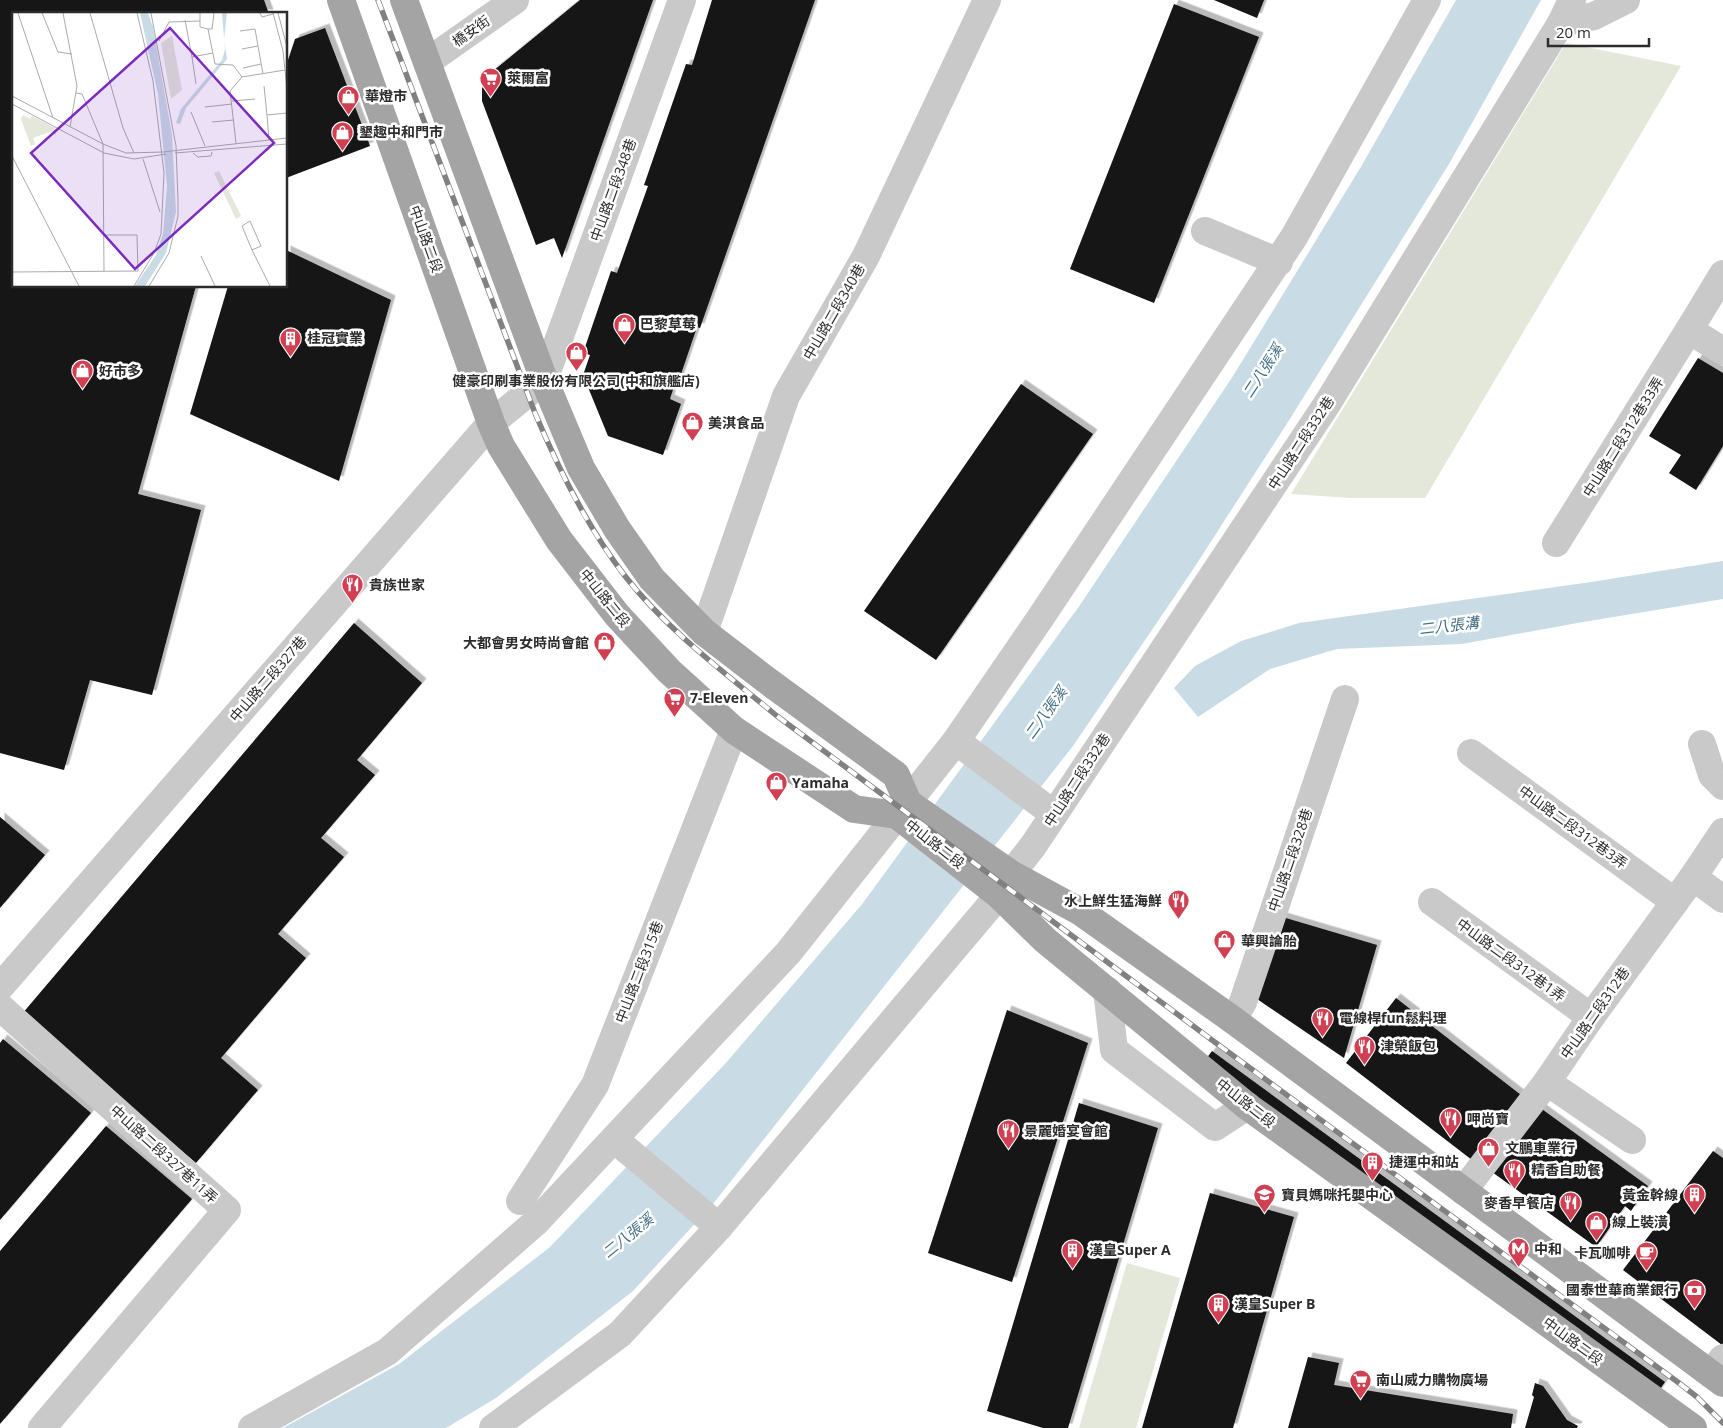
<svg xmlns="http://www.w3.org/2000/svg" width="1723" height="1428" font-family="'Open Sans','Noto Sans TC',sans-serif">
	<defs>
		<filter id="shadow"><feDropShadow dx="4.5" dy="-4.5" stdDeviation="0" flood-color="#0004"/></filter>
	</defs>
	<rect width="100%" height="100%" fill="#fff"/>
	<g fill="#e3e8db">
		<path d="M1566 43 1681 66 1425 498H1351L1291 494Z"/>
		<path d="M1127 1263 1180 1278 1136 1428H1079Z"/>
	</g>
	<g fill="#c9dce6">
		<path d="M1456 0H1541L1449 164 1288 422 1192 571 1073 746 713 1204 633 1291 496 1398 446 1428H283L399 1364 550 1247 725 1064 863 903 1080 605 1233 376 1362 165Z"/>
		<path d="M1723 561V599L1583 622 1462 644 1337 649 1270 669 1198 717 1174 688 1195 666 1241 641 1299 623 1591 582Z"/>
	</g>
	<g fill="#131313" filter="url(#shadow)">
		<path d="M0 0H264L269 14H14V286H196L138 494 201 510 152 695 90 680 64 770 0 753Z"/>
		<path d="M580 0H653L562 258 554 238 536 245 482 101V89L485 80 493 71Z"/>
		<path d="M712 0H815L700 328 697 327 678 383H675L670 399 681 404 663 455 608 436 583 375 590 355 583 353 611 271 617 273 648 186 644 185 686 64 692 65Z"/>
		<path d="M1214 0H1264L1257 18Z"/>
		<path d="M1174 4 1259 37 1154 303 1070 269Z"/>
		<path d="M325 28 370 146 286 178V66L295 39Z"/>
		<path d="M286 250 391 300 339 481 190 414 228 286H286Z"/>
		<path d="M1698 358 1723 373V446L1696 490 1669 473 1681 455 1649 436Z"/>
		<path d="M1021 384 1093 434 936 660 864 611Z"/>
		<path d="M354 623 422 683 357 760 375 775 321 838 344 857 278 934 306 958 221 1058 258 1090 196 1163 22 1014Z"/>
		<path d="M0 817 45 855 0 908Z"/>
		<path d="M1279 916 1377 945 1344 1058 1257 999Z"/>
		<path d="M1396 998 1521 1095 1472 1160 1346 1063Z"/>
		<path d="M1007 1010 1088 1043 1012 1282 928 1253Z"/>
		<path d="M3 1039 91 1113 0 1220V1043Z"/>
		<path d="M1212 1051 1665 1382 1653 1399 1200 1067Z"/>
		<path d="M1079 1103 1158 1128 1068 1428H1043L987 1411Z"/>
		<path d="M1539 1107 1648 1186 1631 1211 1625 1206 1596 1247 1492 1172Z"/>
		<path d="M106 1126 192 1199 0 1424V1251Z"/>
		<path d="M1713 1151 1723 1158V1343L1722 1345 1623 1270Z"/>
		<path d="M1210 1193 1294 1217 1233 1428H1142Z"/>
		<path d="M1308 1357 1339 1363 1334 1385 1513 1414 1511 1428H1288Z"/>
		<path d="M1535 1383 1543 1386 1567 1420 1578 1426 1577 1428H1525L1534 1397 1532 1395Z"/>
	</g>
	<g fill="none" stroke-linecap="round" stroke-linejoin="round">
		<g stroke="#c9c9c9" stroke-width="28">
			<path d="M1561 23 1594 16 1626 0"/>
			<path d="M427 62 515 0"/>
			<path d="M1205 231 1279 262"/>
			<path d="M1723 274 1689 330 1723 351"/>
			<path d="M1556 543 1689 330"/>
			<path d="M704 632 786 396 866 256 987 0"/>
			<path d="M956 741 1054 814"/>
			<path d="M1702 744 1712 775 1723 786"/>
			<path d="M1471 753 1675 902"/>
			<path d="M1693 877 1723 899"/>
			<path d="M1432 902 1591 1017"/>
			<path d="M0 987 491 423 544 380 682 0"/>
			<path d="M1107 990 1114 1050 1215 1127 1247 1106"/>
			<path d="M0 1007 227 1210 42 1428"/>
			<path d="M1233 1020 1243 1002 1345 699"/>
			<path d="M1547 1082 1632 1140"/>
			<path d="M614 1139 719 1227"/>
			<path d="M1463 1191 1547 1082 1591 1017 1693 877 1723 832"/>
			<path d="M520 1201 595 1085 734 730"/>
			<path d="M1711 1374 1723 1358"/>
			<path d="M252 1428 387 1352 536 1222 788 953 956 741 1041 617 1294 237 1427 0"/>
			<path d="M493 1428 620 1334 719 1227 999 895 1011 874 1033 846 1327 404 1561 23 1572 0"/>
		</g>
		<g stroke="#a4a4a4" stroke-width="28">
			<path d="M341 0 491 423 501 446 559 540 617 615 669 671 734 730 854 809 897 815 999 895 1045 940 1247 1106 1693 1428"/>
			<path d="M404 0 544 380 581 468 617 529 652 579 704 632 765 679 896 775 908 803 1011 874 1081 912 1233 1020 1723 1383"/>
		</g>
		<defs>
			<path id="rail" d="M378 0 535 413C559 470 587 527 625 576 666 629 725 673 777 716L1216 1043 1679 1383 1697 1397 1723 1423"/>
		</defs>
		<use href="#rail" stroke="#818181" stroke-width="5.5"/>
		<use href="#rail" stroke="#fff" stroke-width="4" stroke-dasharray="11" stroke-linecap="butt"/>
	</g>
	<defs>
		<symbol id="supermarket-pin" viewBox="-11 -11 22 30"><path d="M0 17L-7.5 6A9.5 9.5 0 1 1 7.5 6Z" fill="#d14052" stroke="#fff"/><path d="M-6-5.5h2.5l.6 2H6L4.5 2H-2.5L-4.4-4H-6ZM-1.5 3.2a1.3 1.3 0 1 0 .1 0ZM3 3.2a1.3 1.3 0 1 0 .1 0Z" fill="#fff"/></symbol>
		<symbol id="shop-pin" viewBox="-11 -11 22 30"><path d="M0 17L-7.5 6A9.5 9.5 0 1 1 7.5 6Z" fill="#d14052" stroke="#fff"/><path d="M-5-2.5h2.3a2.7 3.5 0 0 1 5.4 0H5L5.5 6h-11ZM-1.5-2.5h3a1.5 2.3 0 0 0-3 0Z" fill="#fff"/></symbol>
		<symbol id="building-pin" viewBox="-11 -11 22 30"><path d="M0 17L-7.5 6A9.5 9.5 0 1 1 7.5 6Z" fill="#d14052" stroke="#fff"/><path d="M-4-6H4V6H1V3H-1V6H-4ZM-2.5-4.3h1.7v1.8h-1.7ZM.8-4.3h1.7v1.8H.8ZM-2.5-1h1.7V.8h-1.7ZM.8-1h1.7V.8H.8Z" fill="#fff"/></symbol>
		<symbol id="restaurant-pin" viewBox="-11 -11 22 30"><path d="M0 17L-7.5 6A9.5 9.5 0 1 1 7.5 6Z" fill="#d14052" stroke="#fff"/><path d="M-5-6h1v4h1v-4h1v4h1v-4h1v5L-1.5 .5V6h-2V.5L-5-1ZM5-6V6H3V1.5H1.5Q1.5-4 5-6Z" fill="#fff"/></symbol>
		<symbol id="school-pin" viewBox="-11 -11 22 30"><path d="M0 17L-7.5 6A9.5 9.5 0 1 1 7.5 6Z" fill="#d14052" stroke="#fff"/><path d="M0-5L7-2L0 1L-7-2ZM-4 1L0 2.5L4 1V4Q0 6-4 4Z" fill="#fff"/></symbol>
		<symbol id="metro-pin" viewBox="-11 -11 22 30"><path d="M0 17L-7.5 6A9.5 9.5 0 1 1 7.5 6Z" fill="#d14052" stroke="#fff"/><path d="M-5.5 5V-5H-3L0 0L3-5H5.5V5H3V-.5L0 4L-3-.5V5Z" fill="#fff"/></symbol>
		<symbol id="cafe-pin" viewBox="-11 -11 22 30"><path d="M0 17L-7.5 6A9.5 9.5 0 1 1 7.5 6Z" fill="#d14052" stroke="#fff"/><path d="M-5.5-4.5H6V0H3Q3 3.5 0 3.5H-2.5Q-5.5 3.5-5.5 0ZM3-3.2v2h1.7v-2ZM-6 4.5H4V6H-6Z" fill="#fff"/></symbol>
		<symbol id="bank-pin" viewBox="-11 -11 22 30"><path d="M0 17L-7.5 6A9.5 9.5 0 1 1 7.5 6Z" fill="#d14052" stroke="#fff"/><path d="M-6-4H6V4H-6ZM0-2.3a2.3 2.3 0 1 0 0 4.6a2.3 2.3 0 1 0 0-4.6Z" fill="#fff"/></symbol>
	</defs>
	<g fill-rule="evenodd">
		<use href="#supermarket-pin" x="478" y="66" width="25" height="34"/>
		<use href="#shop-pin" x="336" y="84" width="25" height="34"/>
		<use href="#shop-pin" x="330" y="120" width="25" height="34"/>
		<use href="#shop-pin" x="612" y="312" width="25" height="34"/>
		<use href="#building-pin" x="278" y="326" width="25" height="34"/>
		<use href="#shop-pin" x="564" y="340" width="25" height="34"/>
		<use href="#shop-pin" x="70" y="358" width="25" height="34"/>
		<use href="#shop-pin" x="680" y="410" width="25" height="34"/>
		<use href="#restaurant-pin" x="340" y="572" width="25" height="34"/>
		<use href="#shop-pin" x="592" y="630" width="25" height="34"/>
		<use href="#supermarket-pin" x="662" y="686" width="25" height="34"/>
		<use href="#shop-pin" x="764" y="770" width="25" height="34"/>
		<use href="#restaurant-pin" x="1166" y="888" width="25" height="34"/>
		<use href="#shop-pin" x="1212" y="928" width="25" height="34"/>
		<use href="#restaurant-pin" x="1310" y="1006" width="25" height="34"/>
		<use href="#restaurant-pin" x="1352" y="1034" width="25" height="34"/>
		<use href="#restaurant-pin" x="1438" y="1106" width="25" height="34"/>
		<use href="#restaurant-pin" x="996" y="1118" width="25" height="34"/>
		<use href="#shop-pin" x="1476" y="1136" width="25" height="34"/>
		<use href="#building-pin" x="1360" y="1150" width="25" height="34"/>
		<use href="#restaurant-pin" x="1502" y="1158" width="25" height="34"/>
		<use href="#school-pin" x="1252" y="1182" width="25" height="34"/>
		<use href="#building-pin" x="1682" y="1182" width="25" height="34"/>
		<use href="#restaurant-pin" x="1558" y="1190" width="25" height="34"/>
		<use href="#shop-pin" x="1584" y="1210" width="25" height="34"/>
		<use href="#metro-pin" x="1506" y="1236" width="25" height="34"/>
		<use href="#building-pin" x="1060" y="1238" width="25" height="34"/>
		<use href="#cafe-pin" x="1634" y="1240" width="25" height="34"/>
		<use href="#bank-pin" x="1682" y="1278" width="25" height="34"/>
		<use href="#building-pin" x="1206" y="1292" width="25" height="34"/>
		<use href="#supermarket-pin" x="1348" y="1368" width="25" height="34"/>
	</g>
	<g text-anchor="middle" stroke-width="5" stroke-linejoin="round" paint-order="stroke">
		<g font-size="14" fill="#2c2c2c" stroke="#fff">
			<text transform="translate(471 31) rotate(-35)" y="5">橋安街</text>
			<text transform="translate(613 190) rotate(-70)" y="5">中山路二段348巷</text>
			<text transform="translate(426 239) rotate(70)" y="5">中山路二段</text>
			<text transform="translate(834 312) rotate(-60)" y="5">中山路二段340巷</text>
			<text transform="translate(1623 437) rotate(-58)" y="5">中山路二段312巷33弄</text>
			<text transform="translate(1301 443) rotate(-57)" y="5">中山路二段332巷</text>
			<text transform="translate(605 598) rotate(51)" y="5">中山路二段</text>
			<text transform="translate(268 679) rotate(-49)" y="5">中山路二段327巷</text>
			<text transform="translate(1077 780) rotate(-57)" y="5">中山路二段332巷</text>
			<text transform="translate(1573 827) rotate(36)" y="5">中山路二段312巷3弄</text>
			<text transform="translate(935 844) rotate(38)" y="5">中山路二段</text>
			<text transform="translate(1290 860) rotate(-71)" y="5">中山路二段328巷</text>
			<text transform="translate(1511 960) rotate(36)" y="5">中山路二段312巷1弄</text>
			<text transform="translate(639 972) rotate(-69)" y="5">中山路二段315巷</text>
			<text transform="translate(1595 1013) rotate(-55)" y="5">中山路二段312巷</text>
			<text transform="translate(1246 1103) rotate(38)" y="5">中山路二段</text>
			<text transform="translate(164 1154) rotate(42)" y="5">中山路二段327巷11弄</text>
			<text transform="translate(1573 1341) rotate(36)" y="5">中山路二段</text>
		</g>
		<g font-size="14" font-weight="bold" fill="#2c2c2c" stroke="#fff" text-anchor="start">
			<text x="507" y="83">萊爾富</text>
			<text x="365" y="101">華燈市</text>
			<text x="359" y="137">墾趣中和門市</text>
			<text x="640" y="329">巴黎草莓</text>
			<text x="307" y="343">桂冠實業</text>
			<text x="99" y="376">好市多</text>
			<text x="576" y="386" text-anchor="middle">健豪印刷事業股份有限公司(中和旗艦店)</text>
			<text x="708" y="428">美淇食品</text>
			<text x="369" y="590">貴族世家</text>
			<text x="589" y="648" text-anchor="end">大都會男女時尚會館</text>
			<text x="690" y="703">7-Eleven</text>
			<text x="792" y="788">Yamaha</text>
			<text x="1162" y="906" text-anchor="end">水上鮮生猛海鮮</text>
			<text x="1241" y="946">華興論胎</text>
			<text x="1339" y="1023">電線桿fun鬆料理</text>
			<text x="1380" y="1051">津榮飯包</text>
			<text x="1467" y="1124">呷尚寶</text>
			<text x="1024" y="1136">景麗婚宴會館</text>
			<text x="1505" y="1153">文鵬車業行</text>
			<text x="1389" y="1167">捷運中和站</text>
			<text x="1531" y="1175">精香自助餐</text>
			<text x="1281" y="1200">寶貝媽咪托嬰中心</text>
			<text x="1678" y="1200" text-anchor="end">黃金幹線</text>
			<text x="1554" y="1208" text-anchor="end">麥香早餐店</text>
			<text x="1612" y="1227">線上裝潢</text>
			<text x="1534" y="1254">中和</text>
			<text x="1089" y="1255">漢皇Super A</text>
			<text x="1630" y="1258" text-anchor="end">卡瓦咖啡</text>
			<text x="1678" y="1295" text-anchor="end">國泰世華商業銀行</text>
			<text x="1234" y="1309">漢皇Super B</text>
			<text x="1376" y="1385">南山威力購物廣場</text>
		</g>
		<g font-size="15" font-style="italic" fill="#446f85" stroke="#fff">
			<text transform="translate(1263 371) rotate(-57)" y="5">二八張溪</text>
			<text transform="translate(1449 626) rotate(-7)" y="5">二八張溝</text>
			<text transform="translate(1046 713) rotate(-54)" y="5">二八張溪</text>
			<text transform="translate(628 1236) rotate(-39)" y="5">二八張溪</text>
		</g>
	</g>
	<g transform="translate(12 12)">
		<rect width="275" height="275" fill="#fff"/>
		<path d="M160 24 170 78 159 87 149 31ZM11 103 18 107 20 104 43 116 44 123 38 120 21 126 23 132 19 134 9 107ZM207 159 229 204 224 207 202 161Z" fill="#e3e8db"/>
		<path d="M128 1H136L141 15 160 123 164 200 154 241 133 274H123L144 243 151 222 155 174 146 82ZM210 1H215L212 27 215 47 174 96 168 112 164 111 169 97 210 48 213 38Z" fill="#c9dce6"/>
		<path fill="none" stroke="#ababab" stroke-width="1" d="M6 1 41 106M30 1 46 40 60 42M51 1 65 74 58 115M78 1 111 116 122 141M188 1V15L196 17M248 1 250 5 261 2M261 1 271 39 275 77M266 1 275 35M173 8 180 45 201 41M196 17 203 52 221 53 230 65M196 17H200L202 1M228 19 243 17 251 62M147 29 157 10 188 9M230 37 246 34M180 45 184 72M231 56 249 52M230 65 273 58M252 74 255 103M64 81 70 82 91 132 92 259M0 84 91 132 114 141 151 140 275 126M220 89 243 87M0 92 92 141 122 147 154 142M193 95 220 92M179 100 193 134M200 110 222 108M257 128 255 103 275 101M224 131 218 79 230 65M163 141 275 132M181 141 186 145 199 144 200 140M0 144 67 274M131 147 148 200M240 238 249 234 238 209 230 214 240 238 258 274M189 244 203 274M0 260 126 259 125 223H91M122 274 142 241 149 222 152 161 141 69 125 1M137 274 157 241 166 204V188L164 134 139 1"/>
		<path fill="#7b2cbf" fill-opacity="0.15" stroke="#7b2cbf" stroke-width="2.5" d="M158 16 262 131 123 257 19 141Z"/>
		<rect width="275" height="275" fill="none" stroke="#2c2c2c" stroke-width="2.5"/>
	</g>
	<path d="M1548 38v8h101v-8" fill="none" stroke="#2c2c2c" stroke-width="2.5"/>
	<text x="1556" y="38" font-size="15" fill="#2c2c2c" stroke="#ffffff" stroke-width="4" paint-order="stroke">20 m</text>
</svg>
